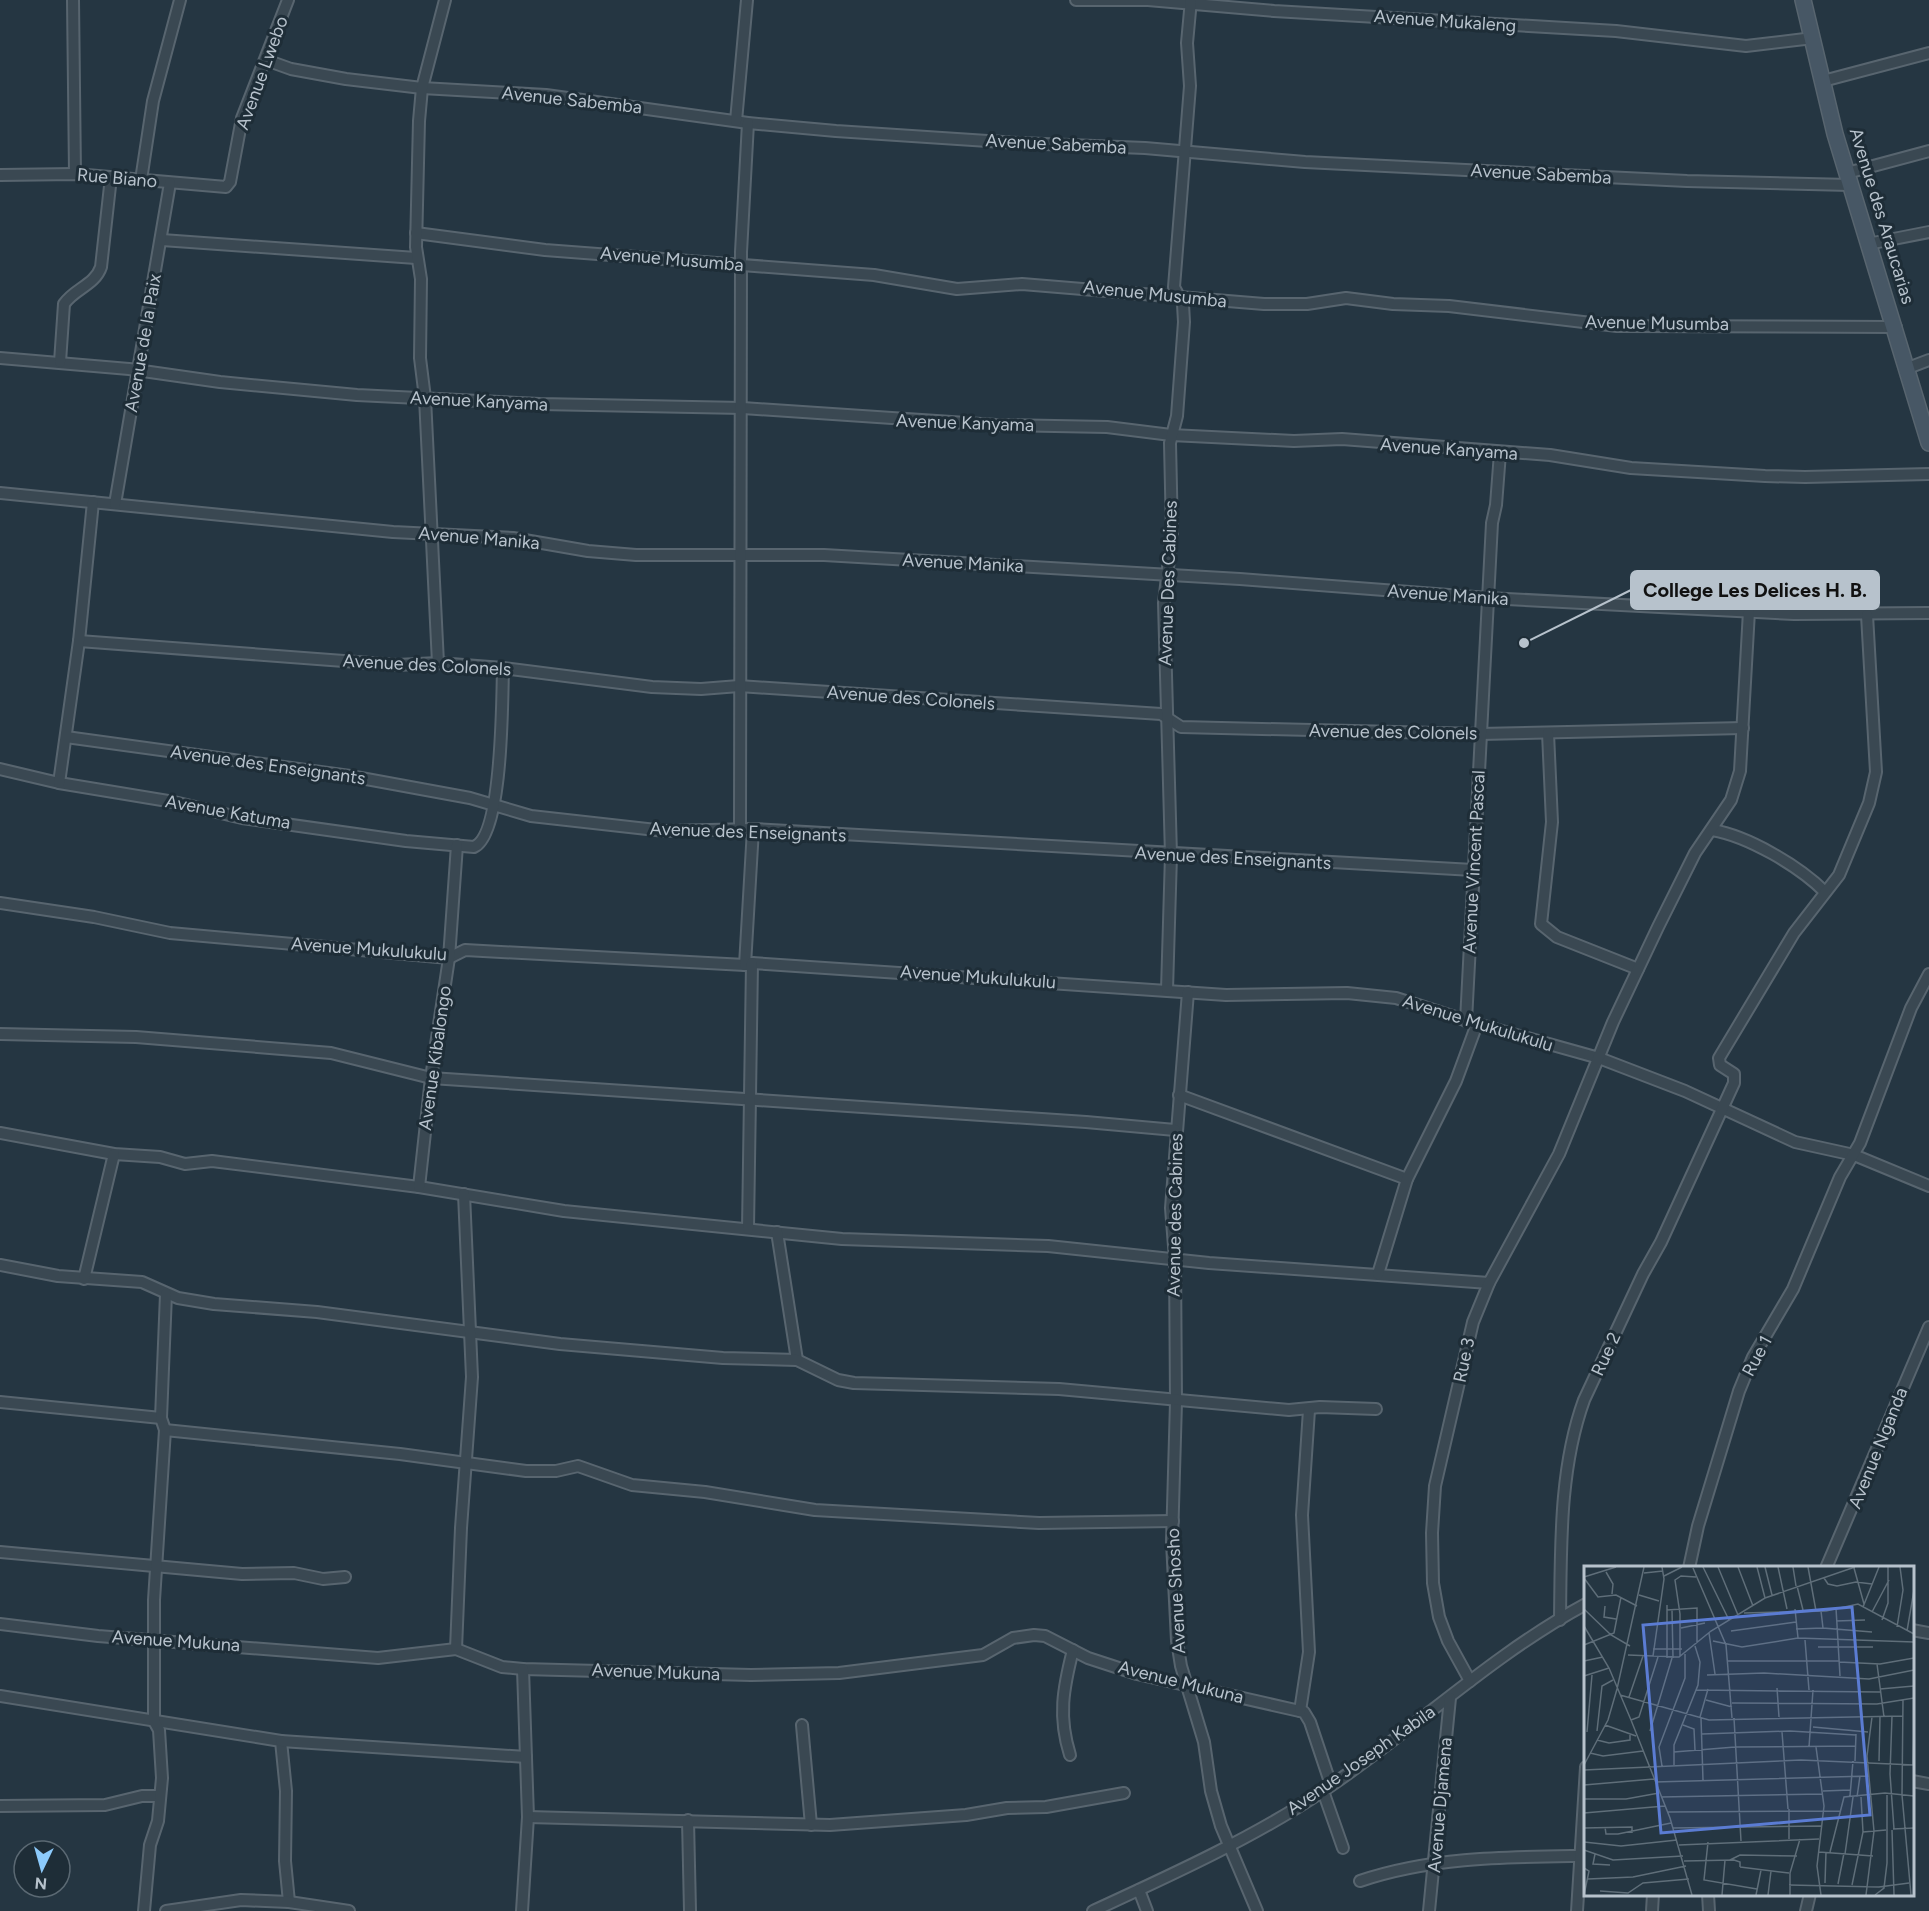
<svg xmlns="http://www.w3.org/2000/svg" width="1929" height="1911" font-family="Figtree,sans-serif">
	<rect width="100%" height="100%" fill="#253642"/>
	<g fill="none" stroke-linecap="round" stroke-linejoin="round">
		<defs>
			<g id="street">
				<path d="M73 0 75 174"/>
				<path d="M1076 0H1148L1274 11 1616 31 1746 46 1813 38"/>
				<path d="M266 60 291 69 346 79 422 88 546 95 748 123 836 131 1019 143 1145 148 1305 162 1687 181 1850 185"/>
				<path d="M1823 81 1929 53"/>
				<path d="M736 121 747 0"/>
				<path d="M1847 173 1929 151"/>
				<path d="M0 175 75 174 226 187 230 182 242 118 288 0"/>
				<path d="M141 180 153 101 180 0"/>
				<path d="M416 233 545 250 874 275 957 289 1022 284 1264 304H1307L1346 298 1393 304 1449 306 1617 326 1896 327"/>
				<path d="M162 240 416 258"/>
				<path d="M1868 244 1929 232"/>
				<path d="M0 358 129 369 220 382 357 395 540 404 743 408 996 425 1107 427 1171 435 1294 441 1342 439 1550 455 1631 468 1765 476 1805 477 1929 474"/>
				<path d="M60 362 64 304C74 289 95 285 101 267L111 177"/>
				<path d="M1908 368 1929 360"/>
				<path d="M0 493 393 532 513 538 588 551 636 555H824L1240 579 1488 598 1794 614 1929 613"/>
				<path d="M115 504 170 183"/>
				<path d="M79 641 397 665 438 663 503 668 652 687 701 689 739 686 1161 714 1181 727 1480 734 1743 728"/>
				<path d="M438 663 425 398 420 358 421 279 416 247 419 121 422 88 445 0"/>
				<path d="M1548 733 1552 822 1541 924 1557 937 1638 969"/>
				<path d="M66 737 350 776 470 798 531 816 665 831 753 829 1473 870"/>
				<path d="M0 769 59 783 174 802 242 818 406 841 474 847C503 835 502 699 503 668"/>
				<path d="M59 783 79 641 93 502"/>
				<path d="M740 829 741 252 748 123"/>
				<path d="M1712 830C1748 836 1799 866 1825 892"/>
				<path d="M0 903 94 917 170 933 449 958 465 950 745 965 752 963 1226 995 1347 993 1396 998 1477 1024 1599 1058 1685 1091 1795 1142 1854 1155 1929 1186"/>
				<path d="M745 965 753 829"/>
				<path d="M1167 990 1171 855 1164 603 1172 533 1170 443 1177 416 1184 322 1183 304 1174 287 1190 86 1187 43 1191 0"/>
				<path d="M1188 992 1171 1208 1175 1259 1176 1402 1172 1542 1177 1641 1181 1666 1204 1742 1211 1791 1221 1826 1257 1911"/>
				<path d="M1466 1021 1492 523 1496 505 1500 453"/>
				<path d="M0 1034 136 1037 331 1053 431 1078 1086 1122 1175 1130"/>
				<path d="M1179 1095 1407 1179"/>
				<path d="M0 1133 114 1154 160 1157 185 1164 212 1161 419 1187 564 1211 842 1239 1048 1246 1209 1263 1489 1283"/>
				<path d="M419 1187 431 1078 449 958 457 845"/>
				<path d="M748 1229 752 963"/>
				<path d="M777 1232 797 1360"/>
				<path d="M0 1265 58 1276 142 1282 178 1298 214 1304 317 1312 560 1344 723 1358 797 1360 838 1380 854 1383 1059 1389 1289 1410 1320 1407 1376 1409"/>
				<path d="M1378 1274 1407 1179 1456 1081 1477 1024"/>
				<path d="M84 1279 114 1154"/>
				<path d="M0 1402 161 1418"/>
				<path d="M165 1430 400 1454 526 1471H556L578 1466 632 1485 705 1492 815 1510 1039 1523 1173 1521"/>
				<path d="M0 1552 242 1574 294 1573 323 1579 345 1577"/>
				<path d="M1689 1568 1698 1526 1739 1391 1753 1357 1793 1289 1840 1177 1860 1143 1911 1008 1929 974"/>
				<path d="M1826 1568 1929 1327"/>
				<path d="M1560 1620C1561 1547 1559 1469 1584 1400L1643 1274 1661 1242 1734 1083V1074L1720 1065 1719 1058 1794 933 1839 875 1869 803 1876 772 1867 615"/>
				<path d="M0 1624 98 1636 378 1658 456 1649 502 1667 523 1669 751 1675 839 1673 983 1655 1013 1638 1034 1635 1045 1636 1088 1658 1137 1674 1304 1712 1310 1722 1331 1785"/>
				<path d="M1912 1630 1929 1633"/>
				<path d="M456 1649 461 1528 472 1377 464 1194"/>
				<path d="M1470 1681 1448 1641 1439 1617 1433 1583 1432 1533 1435 1486 1473 1322 1489 1283 1559 1154 1613 1022 1658 927 1695 853 1731 800 1740 771 1749 611"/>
				<path d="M0 1696 281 1741 286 1791 285 1861 289 1902"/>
				<path d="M1300 1711 1309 1652 1302 1515 1309 1410"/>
				<path d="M802 1725 811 1825"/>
				<path d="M281 1741 526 1757"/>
				<path d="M1070 1755C1058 1717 1063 1689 1073 1650"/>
				<path d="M1912 1781 1929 1784"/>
				<path d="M1323 1791 1343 1848"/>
				<path d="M0 1806 105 1805 142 1796H160"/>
				<path d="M528 1817 830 1825 966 1815 1007 1808 1046 1807 1124 1793"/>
				<path d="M688 1820 690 1911"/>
				<path d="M1360 1881C1431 1857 1505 1857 1580 1856"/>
				<path d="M1139 1890 1147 1911"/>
				<path d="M1708 1894 1709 1911"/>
				<path d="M144 1911 150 1845 158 1821 162 1778 159 1730 154 1721V1600L165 1430 161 1418 166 1294"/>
				<path d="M166 1911 241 1900 289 1902 349 1911"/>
				<path d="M522 1911 528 1817 523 1669"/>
				<path d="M1093 1911C1167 1877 1255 1837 1323 1791 1412 1732 1491 1655 1586 1604"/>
				<path d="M1429 1911 1450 1698"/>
				<path d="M1577 1911 1586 1767"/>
				<path d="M1652 1911 1653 1894"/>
				<path d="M1806 1911 1810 1894"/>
			</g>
			<path id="secondary" d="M1803 0 1835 134 1929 443"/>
		</defs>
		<use href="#street" stroke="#58656f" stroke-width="14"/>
		<use href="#secondary" stroke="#58656f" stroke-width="18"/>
		<use href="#street" stroke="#3a4852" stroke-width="10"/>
		<use href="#secondary" stroke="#475765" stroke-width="15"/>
	</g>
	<g text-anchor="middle" stroke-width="6" stroke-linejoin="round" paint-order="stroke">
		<g font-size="18" fill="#b7c2cc" stroke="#1e2d37">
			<text transform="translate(1445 21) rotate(4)" y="6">Avenue Mukaleng</text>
			<text transform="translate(262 73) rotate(-70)" y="6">Avenue Lwebo</text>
			<text transform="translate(572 100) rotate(6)" y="6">Avenue Sabemba</text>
			<text transform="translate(1056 144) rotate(3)" y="6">Avenue Sabemba</text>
			<text transform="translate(1541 174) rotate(3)" y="6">Avenue Sabemba</text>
			<text transform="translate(117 178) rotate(5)" y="6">Rue Biano</text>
			<text transform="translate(1882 216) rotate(73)" y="6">Avenue des Araucarias</text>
			<text transform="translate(672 259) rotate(5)" y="6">Avenue Musumba</text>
			<text transform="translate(1155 294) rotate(6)" y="6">Avenue Musumba</text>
			<text transform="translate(1657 323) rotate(1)" y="6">Avenue Musumba</text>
			<text transform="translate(143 343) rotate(-80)" y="6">Avenue de la Paix</text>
			<text transform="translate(479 401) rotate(3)" y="6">Avenue Kanyama</text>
			<text transform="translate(965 423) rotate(2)" y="6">Avenue Kanyama</text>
			<text transform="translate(1449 449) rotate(4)" y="6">Avenue Kanyama</text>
			<text transform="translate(479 538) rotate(5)" y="6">Avenue Manika</text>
			<text transform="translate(963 563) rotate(3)" y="6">Avenue Manika</text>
			<text transform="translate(1168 583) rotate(-88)" y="6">Avenue Des Cabines</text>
			<text transform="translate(1448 595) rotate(4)" y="6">Avenue Manika</text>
			<text transform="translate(427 665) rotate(3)" y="6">Avenue des Colonels</text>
			<text transform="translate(911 698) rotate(4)" y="6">Avenue des Colonels</text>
			<text transform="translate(1393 732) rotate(1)" y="6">Avenue des Colonels</text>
			<text transform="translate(268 765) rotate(8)" y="6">Avenue des Enseignants</text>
			<text transform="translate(228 812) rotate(10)" y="6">Avenue Katuma</text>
			<text transform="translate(748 832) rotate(2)" y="6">Avenue des Enseignants</text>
			<text transform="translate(1233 858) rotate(3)" y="6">Avenue des Enseignants</text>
			<text transform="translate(1474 862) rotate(-87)" y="6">Avenue Vincent Pascal</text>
			<text transform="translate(369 949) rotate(4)" y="6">Avenue Mukulukulu</text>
			<text transform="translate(978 977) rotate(4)" y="6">Avenue Mukulukulu</text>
			<text transform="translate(1478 1023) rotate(17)" y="6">Avenue Mukulukulu</text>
			<text transform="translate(435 1058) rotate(-82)" y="6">Avenue Kibalongo</text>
			<text transform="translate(1175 1215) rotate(-89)" y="6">Avenue des Cabines</text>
			<text transform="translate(1606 1354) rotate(-65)" y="6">Rue 2</text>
			<text transform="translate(1757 1356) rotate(-62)" y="6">Rue 1</text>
			<text transform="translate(1464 1360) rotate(-78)" y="6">Rue 3</text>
			<text transform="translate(1878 1448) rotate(-68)" y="6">Avenue Nganda</text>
			<text transform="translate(1176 1591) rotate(-93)" y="6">Avenue Shosho</text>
			<text transform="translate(176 1641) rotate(4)" y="6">Avenue Mukuna</text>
			<text transform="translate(656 1672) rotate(2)" y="6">Avenue Mukuna</text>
			<text transform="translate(1181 1682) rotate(14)" y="6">Avenue Mukuna</text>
			<text transform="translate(1361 1760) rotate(-35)" y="6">Avenue Joseph Kabila</text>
			<text transform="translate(1440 1805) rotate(-85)" y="6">Avenue Djamena</text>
		</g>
	</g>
	<g transform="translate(1584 1566)">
		<rect width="330" height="330" fill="#253642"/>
		<path fill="none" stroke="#5f6e79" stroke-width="1.5" d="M119 1 145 54M134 1 154 49M154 1 169 40M173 1 181 32M181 1 188 29M194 1 203 43M209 1 212 20M224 1 232 45M109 2 142 79 148 152M270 2 280 38M22 6 29 18 28 28M60 7 79 5M80 10 98 1M0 11 32 1M0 12 14 31 32 29 53 40M240 12 244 18 253 20 272 16 288 18M213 20 219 44M55 29 75 35M83 39V92M21 40 20 51 32 53M279 41 295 1M252 42 256 110M0 43 27 69 46 80M211 43 214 72M83 44 113 42V77M88 44 89 92M237 45 239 62 288 66M288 46 305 14M160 47 242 45 274 38 330 68M298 54 304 37V1M252 55 281 54M0 60 25 102 47 154 86 252 108 329M313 61 319 24 316 1M97 62 121 57M212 63 239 62M147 65 212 56M323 65 330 24M125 67 131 108M221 74 225 124M129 75 158 81 214 72 330 76M0 79 30 67 37 31M234 81H289M69 83H98M44 89 95 91 127 65 181 32 271 1M69 90 80 13 78 1M96 90V48L91 14 97 10 112 11M0 95 19 91M144 95H255M255 96 296 98 330 92M293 98 300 151M123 109 180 107 285 113 330 104M0 110 25 102M193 122 195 151M296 123 330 120M112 124 296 126M36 129 125 154 319 150M45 131 59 90M122 134 148 141M319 134 318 229 327 329M148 137 293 138 330 132M308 150 306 208 310 263M116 151 124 123M117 152 119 214M150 152 157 275M47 154 55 151 74 91M21 159 52 170M99 159 110 163 111 184M229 161 284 166M13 165 18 120 29 114M66 165 88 92M3 166 8 109M198 166 204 243M118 168 206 165 272 169M13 174 25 177 46 174V169M225 181 229 124M232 181 240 240 233 300 237 329M90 186 151 181 272 180M6 187 19 190 59 185M271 195 272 168M295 195 296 151M0 199 24 154 33 123 60 1M90 199V179L114 119 116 96 111 80M329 199 330 160M78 200 75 181 101 112V88M0 204 217 194 330 199M71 216 285 210M0 219 70 213M239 225 266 224M266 230 269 195M77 231 239 228M273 231 276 210M0 233H42L75 227M84 246 257 245M0 247 81 240M21 261 22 268H34L87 257M0 262 48 261V267M89 262 237 260M309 263 330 262M308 264 310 329M279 266 302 264M205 273V243M0 276 37 280 93 274M124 276 120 314 173 323M95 279 235 273M0 284 29 294 99 290M235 286 289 290M246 286 260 231 301 227 330 230M11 288 9 298 26 299M261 288 269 231M146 294 156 289 213 290M100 295 150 294 156 296V301M156 301 205 307M0 302 5 305 0 329M4 313 49 311 102 300M241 317 242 286M254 318 260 287M205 319 295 321 325 317M268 319 279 266 277 231M16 325 44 327 59 317 105 313M138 329 141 294M172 329 177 304M184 329 187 305M206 329V307L216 273M282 329 290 265 283 190 288 151M291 329 300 322 303 297V229"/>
		<path fill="#5b7cd3" fill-opacity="0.15" stroke="#5b7cd3" stroke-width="3" d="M268 41 286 249 77 267 59 59Z"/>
		<rect width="330" height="330" fill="none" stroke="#b7c2cc" stroke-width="3"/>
	</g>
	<path fill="none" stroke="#b7c2cc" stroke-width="2" d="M1524 643L1631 590"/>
	<circle fill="#b7c2cc" stroke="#1e2d37" stroke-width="2" cx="1524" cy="643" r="6"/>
	<rect fill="#b7c2cc" stroke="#b7c2cc" stroke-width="2" x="1631" y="571" width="248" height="38" rx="6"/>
	<g font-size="20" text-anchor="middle" font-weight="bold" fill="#111">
		<text x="1755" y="597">College Les Delices H. B.</text>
	</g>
	<g transform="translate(42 1869) rotate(185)"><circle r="28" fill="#1e2d37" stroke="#5b6973" stroke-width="1.5"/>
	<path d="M0-4.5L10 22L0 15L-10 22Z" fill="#8ccafb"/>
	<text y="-9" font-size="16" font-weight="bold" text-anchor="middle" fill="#b7c2cc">N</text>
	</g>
</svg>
